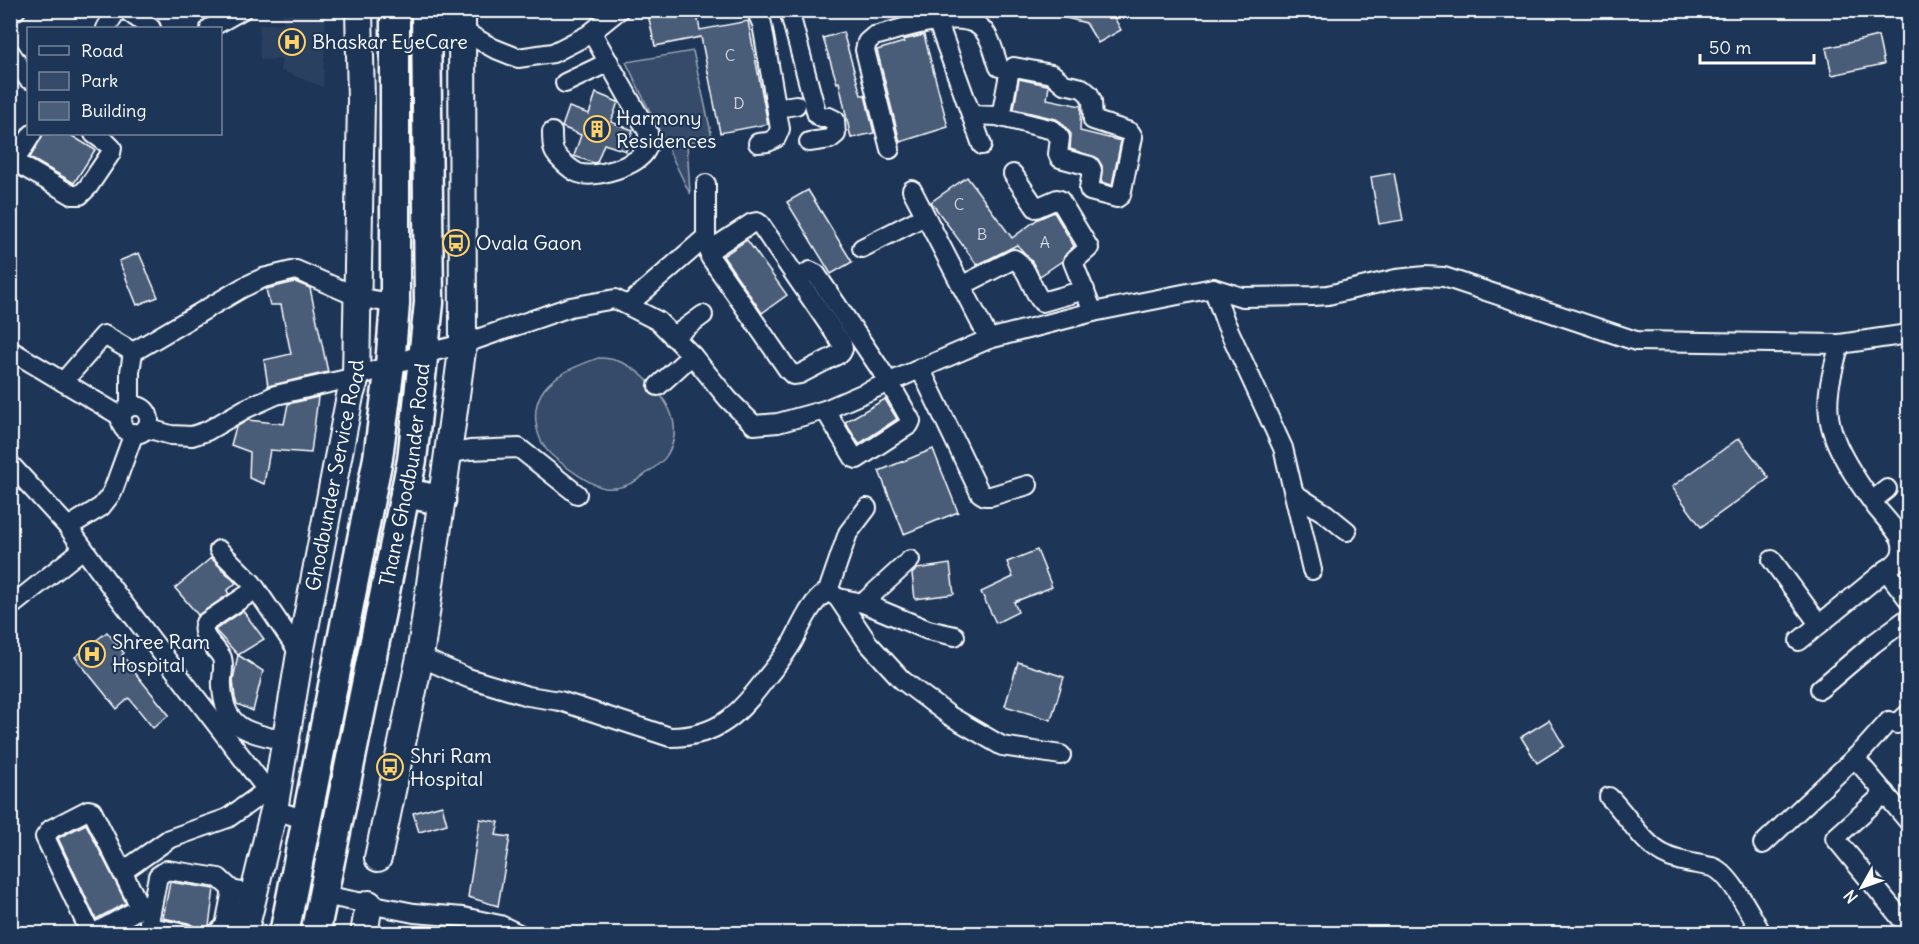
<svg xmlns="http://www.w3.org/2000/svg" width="1919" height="944" font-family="Delius,sans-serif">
	<rect width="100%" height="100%" fill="#1d3557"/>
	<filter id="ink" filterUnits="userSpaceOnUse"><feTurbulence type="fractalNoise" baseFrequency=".0167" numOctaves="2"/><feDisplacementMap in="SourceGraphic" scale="12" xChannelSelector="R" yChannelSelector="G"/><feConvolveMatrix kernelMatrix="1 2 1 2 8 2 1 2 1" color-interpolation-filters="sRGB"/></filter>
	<g filter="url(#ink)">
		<path fill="#2a4161" d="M283 11H326L323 87 280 70 282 59 260 60 259 25 283 23Z"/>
		<g fill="#364b69" stroke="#9aa5b4" stroke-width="1.5">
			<path d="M693 51 712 137 687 143 690 194 626 62Z"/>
			<path d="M598 358C618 358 631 365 646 379 667 399 685 426 667 455 663 462 654 468 647 473 636 482 621 490 605 488 590 485 567 468 555 458 543 449 538 438 536 423 531 383 566 370 598 358Z"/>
		</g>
		<g fill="#4a5d79" stroke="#fff" stroke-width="1.5">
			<path d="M647 10H696L700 30 748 21 768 124 720 133 701 37 655 46Z"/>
			<path d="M1055 10H1110L1121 30 1098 43 1086 23 1054 15Z"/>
			<path d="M843 32 861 95H865L874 133 851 138 839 82 837 83 823 38Z"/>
			<path d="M924 35 948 127 900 142 877 50 904 42 903 40Z"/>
			<path d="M1878 36 1884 64 1832 75 1826 48Z"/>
			<path d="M1019 79 1047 85 1049 86 1047 99 1081 106 1080 131 1121 141 1112 185 1101 182 1102 166 1097 158 1070 149 1071 134 1061 122 1056 119 1014 109Z"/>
			<path d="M596 93 618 102 611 122 633 130 626 151 604 144 597 162 594 163 574 156 581 135 562 127 569 107 589 114Z"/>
			<path d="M43 134H69L95 150 74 183 30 158Z"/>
			<path d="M1394 173 1403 220 1379 224 1371 177Z"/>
			<path d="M967 177 1012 238 1038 219 1054 212 1074 246 1066 254 1062 261 1040 276 1031 260 1017 245 977 265 931 202Z"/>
			<path d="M808 190 852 262 831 274 787 202Z"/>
			<path d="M747 240 787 295 762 313 723 256Z"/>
			<path d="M139 253 158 297 137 305 119 261Z"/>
			<path d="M295 282 310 288 328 372 268 386 264 360 291 354 281 305H270L266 289Z"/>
			<path d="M318 397 311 453 270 450 264 484 249 478 250 452 231 445 236 427 248 420 284 424 288 404Z"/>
			<path d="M885 399 897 419 859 444 845 422Z"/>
			<path d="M1739 438 1769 478 1701 527 1672 487Z"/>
			<path d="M933 449 958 512 904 534 879 471Z"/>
			<path d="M1037 550 1052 587 1014 602 1018 612 996 623 981 592 1013 577 1007 562Z"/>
			<path d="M211 558 236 583 227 591 229 594 198 615 175 588Z"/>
			<path d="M950 564 954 594 915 599 912 574 917 569Z"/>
			<path d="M243 611 264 639 238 655 215 630Z"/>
			<path d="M107 632 124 653 122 655 133 668 132 669 169 715 153 728 129 698 117 709 75 657Z"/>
			<path d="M238 655 263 671 253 711 237 704 235 698 233 680Z"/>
			<path d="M1018 662 1064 677 1051 720 1005 706Z"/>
			<path d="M1549 720 1564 746 1537 763 1521 737Z"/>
			<path d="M442 805 447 824 419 832 413 813Z"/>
			<path d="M480 819 499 822 496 835 510 837 498 906 468 897Z"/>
			<path d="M86 824 126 903 96 919 58 838Z"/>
			<path d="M170 882 214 889 209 926 205 933 197 931 194 926 188 923 163 918Z"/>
		</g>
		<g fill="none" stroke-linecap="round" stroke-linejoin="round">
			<defs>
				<g id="street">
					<path d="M126 10 151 28"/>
					<path d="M756 10 762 24 780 129 776 138 768 142 758 143"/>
					<path d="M789 10 817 115 822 118 829 117 835 120 836 134 830 139 809 142"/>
					<path d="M930 12 937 20 982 145"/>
					<path d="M10 14 16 10"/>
					<path d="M106 28 117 10"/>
					<path d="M210 28 242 10"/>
					<path d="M426 29 463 31 493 48 518 58 553 53 588 35 619 10"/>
					<path d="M10 52 28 79"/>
					<path d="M565 83 609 62"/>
					<path d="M777 108 796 105"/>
					<path d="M971 115 997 116 1053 130 1060 138 1058 154 1060 158 1090 166 1092 170 1089 189 1090 191 1117 198 1121 195 1133 137 1130 132 1093 120 1092 101 1089 94 1082 88 1064 84 1052 74 1014 67 1009 74 1001 117"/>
					<path d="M552 132C552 138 552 146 554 151 557 158 571 170 578 173 594 179 638 166 646 150 649 145 648 137 648 132L592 33"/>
					<path d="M890 149 865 50 867 42 874 36C899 30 957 9 979 26 991 35 994 54 999 67"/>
					<path d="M10 159 72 195H80L88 187 111 153 112 148 108 144 94 134"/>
					<path d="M14 162 32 134"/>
					<path d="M1013 174 1036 208 1057 199 1060 200 1089 248 1073 262 1093 312"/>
					<path d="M912 190 989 339"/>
					<path d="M757 222 760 224 842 344 843 349 841 353 800 374 793 375 788 370 710 257V252L712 249 752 223Z"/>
					<path d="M862 248 925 216"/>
					<path d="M798 279 810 271 816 274 889 382 911 421 909 425 857 459 854 458 825 410"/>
					<path d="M961 286 1014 259C1028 266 1031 290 1042 302L1085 290"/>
					<path d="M1213 288 1226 324 1283 448 1312 570"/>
					<path d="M628 305 706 237V184"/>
					<path d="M673 337 703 315"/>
					<path d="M1840 344C1832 372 1823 401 1832 430 1838 453 1862 488 1876 507 1882 515 1898 531 1901 540 1906 555 1897 563 1886 570L1908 599"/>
					<path d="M10 350 122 417"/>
					<path d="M920 368 980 493 985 496H991L1028 485"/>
					<path d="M63 382 104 335 133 352"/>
					<path d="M658 386 692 355"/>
					<circle cx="135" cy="420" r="14"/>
					<path d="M130 407V372L133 352 242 288 263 278 296 270 358 297 395 304"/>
					<path d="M146 428 171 435 192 436 207 431 245 409 276 395 356 377 423 354 463 344 570 307 615 299 658 321 692 355 728 399 754 425 778 423 825 410 989 339 1093 312 1213 288 1242 297 1313 296 1328 295 1396 279 1425 276 1444 277 1636 341 1840 344 1908 334"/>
					<path d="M448 454 470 450 519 448 577 494"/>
					<path d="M10 464 68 527 117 595 267 790 274 810 307 820"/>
					<path d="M1295 494 1326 514 1347 531"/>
					<path d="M1872 501 1887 489"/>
					<path d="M68 527 101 507 112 493 134 433"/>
					<path d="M219 550 252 583 300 654"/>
					<path d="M1772 560 1819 624"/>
					<path d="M256 589 205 623C198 636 217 647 222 658 225 668 221 677 222 686 224 731 250 732 285 741"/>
					<path d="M828 591 848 533 867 508"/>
					<path d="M838 598 863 603 928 630 955 636"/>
					<path d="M863 603 910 560"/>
					<path d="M10 607 83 549"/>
					<path d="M1799 641 1886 570"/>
					<path d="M420 657 468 678 528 696 560 701 670 737C719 737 740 713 767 677 776 666 785 655 792 643 802 625 810 602 828 591L838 598 868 643 902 680 950 716 1002 746 1061 755"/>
					<path d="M1820 689 1873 644 1908 618"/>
					<path d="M1855 758 1908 821"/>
					<path d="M1885 793 1835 838 1908 927"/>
					<path d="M1609 797C1627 814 1641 842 1663 854 1679 863 1696 863 1712 867 1730 872 1752 917 1762 934"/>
					<path d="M1763 844 1864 749 1889 721 1897 724 1908 714"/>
					<path d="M122 872 169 839 228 818 267 790"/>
					<path d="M323 895 414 913 463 917 500 925 519 934"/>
					<path d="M91 934 45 837 51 829 88 810 92 811 138 903 135 911 93 934"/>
					<path d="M186 934 155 928 149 922 158 876 167 870 219 878 232 890 253 895"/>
					<path d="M216 934 225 926 232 890"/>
				</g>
				<g id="secondary">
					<path d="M378 858 420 657 463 344 462 10"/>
					<path id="s1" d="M244 934 274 810 300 654 350 396 356 377 361 101 359 10"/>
					<path d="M364 934 369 904"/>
				</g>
				<g id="primary">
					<path d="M405 493 441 500"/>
					<path d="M284 934 378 458 390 365 395 304V10"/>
					<path id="s2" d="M315 934 412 460 429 303 426 10"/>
				</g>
			</defs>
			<use href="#street" stroke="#fff" stroke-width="22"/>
			<use href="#secondary" stroke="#fff" stroke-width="30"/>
			<use href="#primary" stroke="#fff" stroke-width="33"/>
			<use href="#street" stroke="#1d3557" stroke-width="18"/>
			<use href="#secondary" stroke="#1d3557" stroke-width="26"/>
			<use href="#primary" stroke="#1d3557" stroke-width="28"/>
		</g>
	</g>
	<defs>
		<symbol id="hospital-ring" viewBox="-11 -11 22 22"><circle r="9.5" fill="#1d3557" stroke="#ffd166" stroke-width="1.5"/><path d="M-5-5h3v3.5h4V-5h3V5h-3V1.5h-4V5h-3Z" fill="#ffd166"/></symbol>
		<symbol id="building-ring" viewBox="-11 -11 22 22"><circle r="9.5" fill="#1d3557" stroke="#ffd166" stroke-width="1.5"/><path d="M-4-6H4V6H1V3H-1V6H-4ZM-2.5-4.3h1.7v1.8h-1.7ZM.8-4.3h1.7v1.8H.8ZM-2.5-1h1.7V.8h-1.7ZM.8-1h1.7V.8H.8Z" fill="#ffd166"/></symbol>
		<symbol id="bus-ring" viewBox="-11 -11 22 22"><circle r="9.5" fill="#1d3557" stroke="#ffd166" stroke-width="1.5"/><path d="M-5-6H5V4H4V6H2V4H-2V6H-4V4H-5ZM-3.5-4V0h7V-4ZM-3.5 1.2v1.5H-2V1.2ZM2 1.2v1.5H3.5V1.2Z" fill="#ffd166"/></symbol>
	</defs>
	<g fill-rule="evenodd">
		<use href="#hospital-ring" x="277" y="27" width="30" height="30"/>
		<use href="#building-ring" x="582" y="114" width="30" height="30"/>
		<use href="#bus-ring" x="441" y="228" width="30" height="30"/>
		<use href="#hospital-ring" x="77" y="639" width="30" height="30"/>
		<use href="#bus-ring" x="375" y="752" width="30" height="30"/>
	</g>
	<g text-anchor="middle" stroke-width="4.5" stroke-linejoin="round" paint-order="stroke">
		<g font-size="16" fill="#d2d6de">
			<text x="730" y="61">C</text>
			<text x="739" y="109">D</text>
			<text x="959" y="210">C</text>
			<text x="982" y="240">B</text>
			<text x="1045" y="248">A</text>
		</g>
		<g font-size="20" fill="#fff" stroke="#1d3557" text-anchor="start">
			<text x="312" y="49">Bhaskar EyeCare</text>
			<text x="616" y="125">Harmony<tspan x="616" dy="23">Residences</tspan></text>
			<text x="476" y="250">Ovala Gaon</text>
			<text x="112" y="649">Shree Ram<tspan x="112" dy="23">Hospital</tspan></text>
			<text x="410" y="763">Shri Ram<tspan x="410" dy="23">Hospital</tspan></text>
		</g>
		<g font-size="20" fill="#fff" stroke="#1d3557">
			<text dy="7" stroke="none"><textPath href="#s1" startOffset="468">Ghodbunder Service Road</textPath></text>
			<text dy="7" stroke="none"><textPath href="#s2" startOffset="468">Thane Ghodbunder Road</textPath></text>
		</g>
	</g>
	<rect width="1919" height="944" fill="none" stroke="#1d3557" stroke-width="36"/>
	<rect x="18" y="18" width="1883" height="908" fill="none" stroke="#fff" stroke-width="2" filter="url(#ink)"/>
	<rect x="27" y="27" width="195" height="108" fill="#1d3557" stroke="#77869a" stroke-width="1.5"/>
	<rect x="39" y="46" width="30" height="9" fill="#1d3557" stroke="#77869a" stroke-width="1.5"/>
	<text x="81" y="57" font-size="18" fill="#ffffff">Road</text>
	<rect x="39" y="72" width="30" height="18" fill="#364b69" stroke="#77869a" stroke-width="1.5"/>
	<text x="81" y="87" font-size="18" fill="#ffffff">Park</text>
	<rect x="39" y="102" width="30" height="18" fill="#4a5d79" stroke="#77869a" stroke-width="1.5"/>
	<text x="81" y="117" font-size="18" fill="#ffffff">Building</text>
	<g transform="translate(1862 887) rotate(230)" stroke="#1d3557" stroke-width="4.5" paint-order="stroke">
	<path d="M0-4.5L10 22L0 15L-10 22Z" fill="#ffffff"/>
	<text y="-9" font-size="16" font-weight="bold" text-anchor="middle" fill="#ffffff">N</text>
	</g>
	<path d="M1700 54v9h114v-9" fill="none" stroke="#ffffff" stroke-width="3"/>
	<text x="1709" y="54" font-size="18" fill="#ffffff" stroke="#1d3557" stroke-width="4.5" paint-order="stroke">50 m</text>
</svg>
